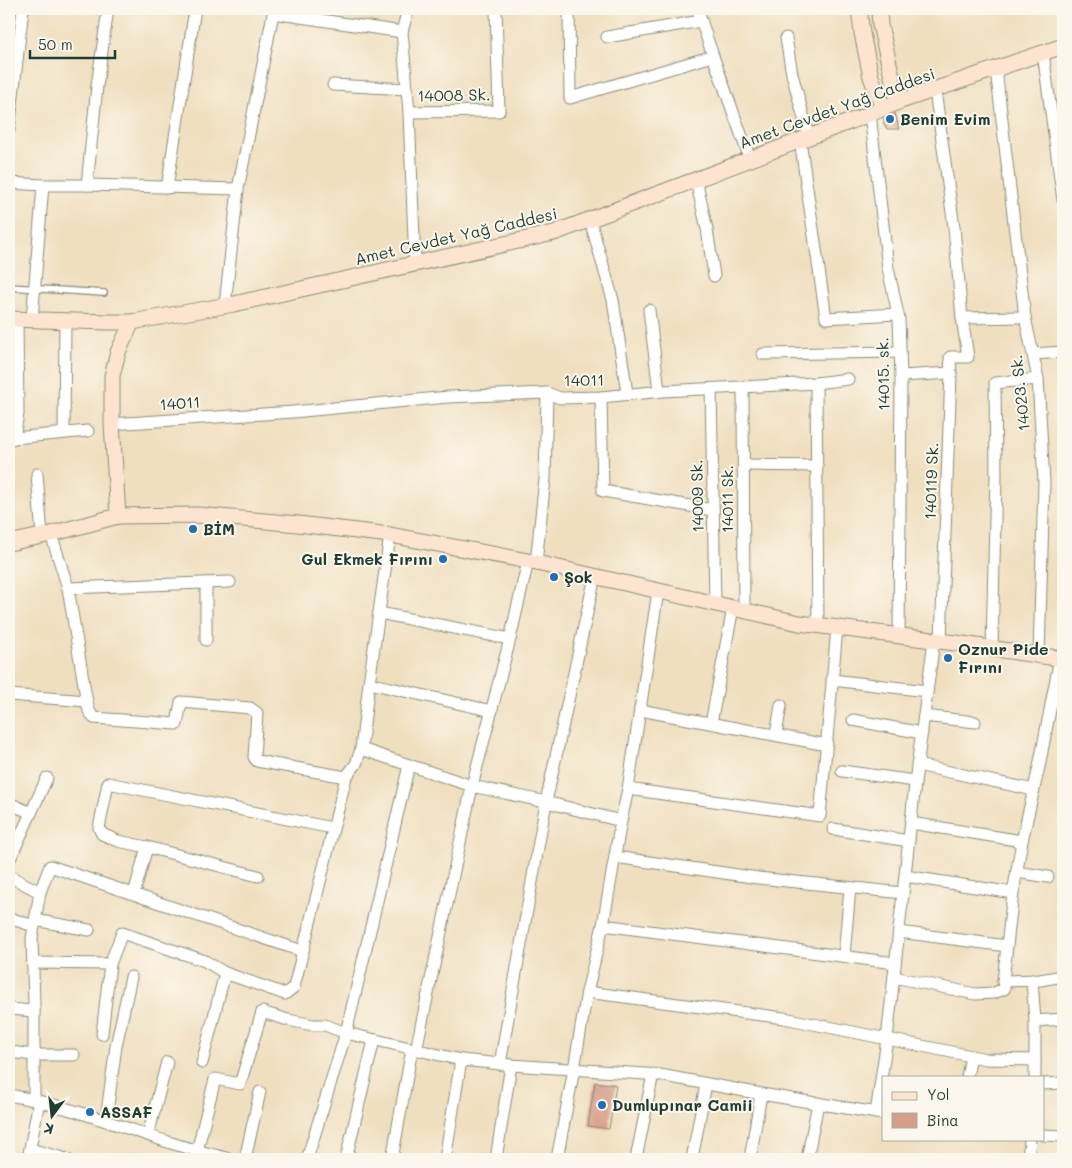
<svg xmlns="http://www.w3.org/2000/svg" width="1072" height="1168" font-family="Mali,sans-serif">
	<rect width="100%" height="100%" fill="#fbf7ec"/>
	<filter id="ink" filterUnits="userSpaceOnUse"><feTurbulence type="fractalNoise" baseFrequency=".02" numOctaves="2"/><feDisplacementMap in="SourceGraphic" scale="10" xChannelSelector="R" yChannelSelector="G"/><feConvolveMatrix kernelMatrix="1 2 1 2 8 2 1 2 1" color-interpolation-filters="sRGB"/></filter>
	<filter id="wash" filterUnits="userSpaceOnUse"><feTurbulence type="fractalNoise" baseFrequency=".0096" numOctaves="4" result="noise"/><feDisplacementMap in="SourceGraphic" scale="20" xChannelSelector="R" yChannelSelector="G"/><feGaussianBlur stdDeviation="1.12" result="paint"/><feColorMatrix in="noise" values="0 0 0 0 0 0 0 0 0 0 0 0 0 0 0 0 0 1.4 0 .05"/><feComposite in="paint" operator="in"/></filter>
	<g filter="url(#wash)">
		<rect width="100%" height="100%" fill="#f0dfbf"/>
		<g id="blocks">
			<g fill="#d69e89">
				<path d="M891 112 895 113 899 129H887L884 124V115Z"/>
				<path d="M595 1082 616 1085 609 1129 588 1126Z"/>
			</g>
		</g>
	</g>
	<g filter="url(#ink)">
		<use href="#blocks" fill-opacity="0" stroke="#888e7a" stroke-width="1"/>
		<g fill="none" stroke-linecap="round" stroke-linejoin="round">
			<defs>
				<path id="lane" d="M9 287 104 293"/>
				<g id="street">
					<path d="M408 9 402 32 409 112 415 264"/>
					<path d="M569 9 570 98 713 56"/>
					<path d="M273 13 402 32"/>
					<path d="M699 14 713 56 750 159"/>
					<path d="M607 37 701 21"/>
					<path d="M786 38 792 74 809 137"/>
					<path d="M1043 53 1063 200"/>
					<path d="M996 69 1025 317 1038 379 1044 482 1039 655"/>
					<path d="M333 85 407 89"/>
					<path d="M935 90 954 227 962 318 968 357H950L951 373"/>
					<path d="M409 112 499 111 496 9"/>
					<path d="M870 114 888 268 899 319 901 376 899 636"/>
					<path d="M9 130 23 9"/>
					<path d="M800 140 826 318 897 314"/>
					<path d="M696 180 707 229 714 276"/>
					<path d="M9 183 43 185H87L238 189"/>
					<path d="M87 185 97 86 108 9"/>
					<path d="M167 188 195 9"/>
					<path d="M590 220 613 300 627 393"/>
					<path d="M225 305 238 189 274 9"/>
					<path d="M649 310 659 391"/>
					<path d="M962 318 1025 317"/>
					<path d="M32 320 43 185"/>
					<path d="M763 354 900 352"/>
					<path d="M1033 354 1063 352"/>
					<path d="M901 376 951 373 941 641"/>
					<path d="M816 383 818 626"/>
					<path d="M743 387 744 610"/>
					<path d="M711 389 715 604"/>
					<path d="M601 397 603 491 713 510"/>
					<path d="M112 424 293 412 448 397 547 393 560 398 601 397 663 391 816 383 848 379"/>
					<path d="M64 433 65 321"/>
					<path d="M14 438 88 431"/>
					<path d="M9 440 14 438 18 414 17 320"/>
					<path d="M744 465 817 466"/>
					<path d="M37 474 42 536"/>
					<path d="M51 534 68 588 87 703 89 711 94 718 177 724 181 702 250 708 257 713 254 757 257 761 346 777"/>
					<path d="M536 563 545 479 547 393"/>
					<path d="M68 588 230 582"/>
					<path d="M379 613 510 639"/>
					<path d="M206 640V583"/>
					<path d="M992 648 996 476 995 383 1038 379"/>
					<path d="M832 680 927 691"/>
					<path d="M369 683 492 711"/>
					<path d="M9 695 87 701"/>
					<path d="M640 710 827 745"/>
					<path d="M924 716 975 722"/>
					<path d="M853 720 922 733"/>
					<path d="M711 723 733 608"/>
					<path d="M776 735 781 705"/>
					<path d="M361 749 472 786 546 802 621 821"/>
					<path d="M917 765 1034 790"/>
					<path d="M842 771 915 781"/>
					<path d="M628 789 820 816 837 628"/>
					<path d="M9 803 31 813"/>
					<path d="M911 823 1022 841"/>
					<path d="M833 829 909 841"/>
					<path d="M615 857 758 878 903 893"/>
					<path d="M9 861 47 778"/>
					<path d="M1017 872 1048 877"/>
					<path d="M9 876 40 892"/>
					<path d="M258 876 147 847 118 841 102 834 99 828 108 783 332 828"/>
					<path d="M905 876 1013 893"/>
					<path d="M134 894 147 847"/>
					<path d="M9 918 34 926"/>
					<path d="M35 920 89 930"/>
					<path d="M603 925 895 963"/>
					<path d="M899 932 1007 946"/>
					<path d="M844 956 850 888"/>
					<path d="M33 963 110 964"/>
					<path d="M894 977 975 994 994 993 1004 989 1003 981 1013 893 1022 841 1039 767 1060 658"/>
					<path d="M1032 980 1035 1021V1077"/>
					<path d="M1003 981 1040 980 1063 976"/>
					<path d="M587 992 784 1018 986 1059 1035 1060"/>
					<path d="M9 1009 34 1011"/>
					<path d="M1035 1021 1063 1019"/>
					<path d="M102 1034 110 964 122 933 205 961 225 973 285 994 294 987 346 777 356 764 361 749 369 683 390 535"/>
					<path d="M416 1050 472 786 510 639 528 561"/>
					<path d="M9 1052 34 1055H74"/>
					<path d="M202 1063 225 973"/>
					<path d="M500 1064 546 802 595 576"/>
					<path d="M967 1077 971 1056"/>
					<path d="M1043 1084 1063 1083"/>
					<path d="M9 1095C65 1105 117 1125 171 1143 190 1149 210 1154 230 1159"/>
					<path d="M34 1100V1004L32 938 40 892 50 866 302 951"/>
					<path d="M876 1113 887 1039 916 775 934 640"/>
					<path d="M106 1120 116 1046 131 977"/>
					<path d="M148 1135 167 1062"/>
					<path d="M1043 1135 1063 1136"/>
					<path d="M30 1149 67 1159"/>
					<path d="M197 1151 215 1079 240 1084 262 1012 288 1020 313 1025H325L346 1033 461 1060 511 1065 660 1075 761 1094 883 1114"/>
					<path d="M28 1159 39 1101"/>
					<path d="M245 1159 260 1092"/>
					<path d="M307 1159 346 1033 409 765"/>
					<path d="M346 1159 374 1040"/>
					<path d="M392 1159 412 1049"/>
					<path d="M445 1159 461 1060"/>
					<path d="M496 1159 511 1065"/>
					<path d="M557 1159 574 1069 587 992 603 925 621 821 628 789 658 591"/>
					<path d="M636 1159 653 1074"/>
					<path d="M692 1159 706 1084"/>
					<path d="M750 1159 761 1094"/>
					<path d="M807 1159 818 1103"/>
					<path d="M1028 1159 1030 1139"/>
				</g>
				<g id="secondary">
					<path d="M859 9 862 33 871 77 883 108"/>
					<path d="M879 9 880 25 898 102"/>
					<path d="M9 319 107 322H132L234 304 554 233 870 114 898 102 1063 46"/>
					<path d="M118 516 112 424V376L118 352 132 322"/>
					<path d="M9 543 51 534 118 516 197 515 298 524 390 535 528 561 799 623 956 643 1063 659"/>
				</g>
			</defs>
			<use href="#lane" stroke="#888e7a" stroke-width="8"/>
			<use href="#street" stroke="#888e7a" stroke-width="13"/>
			<use href="#secondary" stroke="#888e7a" stroke-width="17"/>
			<use href="#lane" stroke="#fff" stroke-width="5.5"/>
			<use href="#street" stroke="#fff" stroke-width="11"/>
			<use href="#secondary" stroke="#fde4d1" stroke-width="15"/>
		</g>
	</g>
	<g fill="#1f6fb2" stroke="#fbf7ec" stroke-width="2">
		<circle cx="890" cy="119" r="5"/>
		<circle cx="193" cy="529" r="5"/>
		<circle cx="443" cy="559" r="5"/>
		<circle cx="554" cy="577" r="5"/>
		<circle cx="948" cy="658" r="5"/>
		<circle cx="602" cy="1105" r="5"/>
		<circle cx="90" cy="1112" r="5"/>
	</g>
	<g text-anchor="middle" stroke-width="4" stroke-linejoin="round" paint-order="stroke">
		<g font-size="16" fill="#1f3d34" stroke="#fbf7ec">
			<text transform="translate(454 95) rotate(-1)" y="6">14008 Sk.</text>
			<text transform="translate(837 108) rotate(-20)" y="6">Amet Cevdet Yağ Caddesi</text>
			<text transform="translate(456 236) rotate(-13)" y="6">Amet Cevdet Yağ Caddesi</text>
			<text transform="translate(883 374) rotate(-91)" y="6">14015. sk.</text>
			<text transform="translate(584 380) rotate(-1)" y="6">14011</text>
			<text transform="translate(1020 393) rotate(-96)" y="6">14023. Sk.</text>
			<text transform="translate(180 403) rotate(-4)" y="6">14011</text>
			<text transform="translate(931 481) rotate(-88)" y="6">140119 Sk.</text>
			<text transform="translate(697 496) rotate(-91)" y="6">14009 Sk.</text>
			<text transform="translate(727 499) rotate(-90)" y="6">14011 Sk.</text>
		</g>
		<g font-size="16" font-weight="bold" fill="#1f3d34" stroke="#fbf7ec" text-anchor="start">
			<text x="900" y="125">Benim Evim</text>
			<text x="203" y="535">BİM</text>
			<text x="433" y="565" text-anchor="end">Gul Ekmek Fırını</text>
			<text x="564" y="583">Şok</text>
			<text x="958" y="655">Oznur Pide<tspan x="958" dy="18">Fırını</tspan></text>
			<text x="612" y="1111">Dumlupınar Camii</text>
			<text x="100" y="1118">ASSAF</text>
		</g>
	</g>
	<rect width="1072" height="1168" fill="none" stroke="#fbf7ec" stroke-width="30"/>
	<rect x="882" y="1076" width="162" height="65" fill="#fbf7ec" stroke="#a3ada2"/>
	<rect x="892" y="1092" width="25" height="8" fill="#fde4d1" stroke="#a3ada2"/>
	<text x="927" y="1100" font-size="15" fill="#1f3d34">Yol</text>
	<rect x="892" y="1113" width="25" height="15" fill="#d69e89" stroke="#a3ada2"/>
	<text x="927" y="1126" font-size="15" fill="#1f3d34">Bina</text>
	<g transform="translate(52 1116) rotate(195)" stroke="#fbf7ec" stroke-width="4" paint-order="stroke">
	<path d="M0-4L9 19L0 12L-9 19Z" fill="#1f3d34"/>
	<text y="-8" font-size="14" font-weight="bold" text-anchor="middle" fill="#1f3d34">K</text>
	</g>
	<path d="M30 50v8h85v-8" fill="none" stroke="#1f3d34" stroke-width="2.5"/>
	<text x="38" y="50" font-size="15" fill="#1f3d34" stroke="#fbf7ec" stroke-width="4" paint-order="stroke">50 m</text>
</svg>
